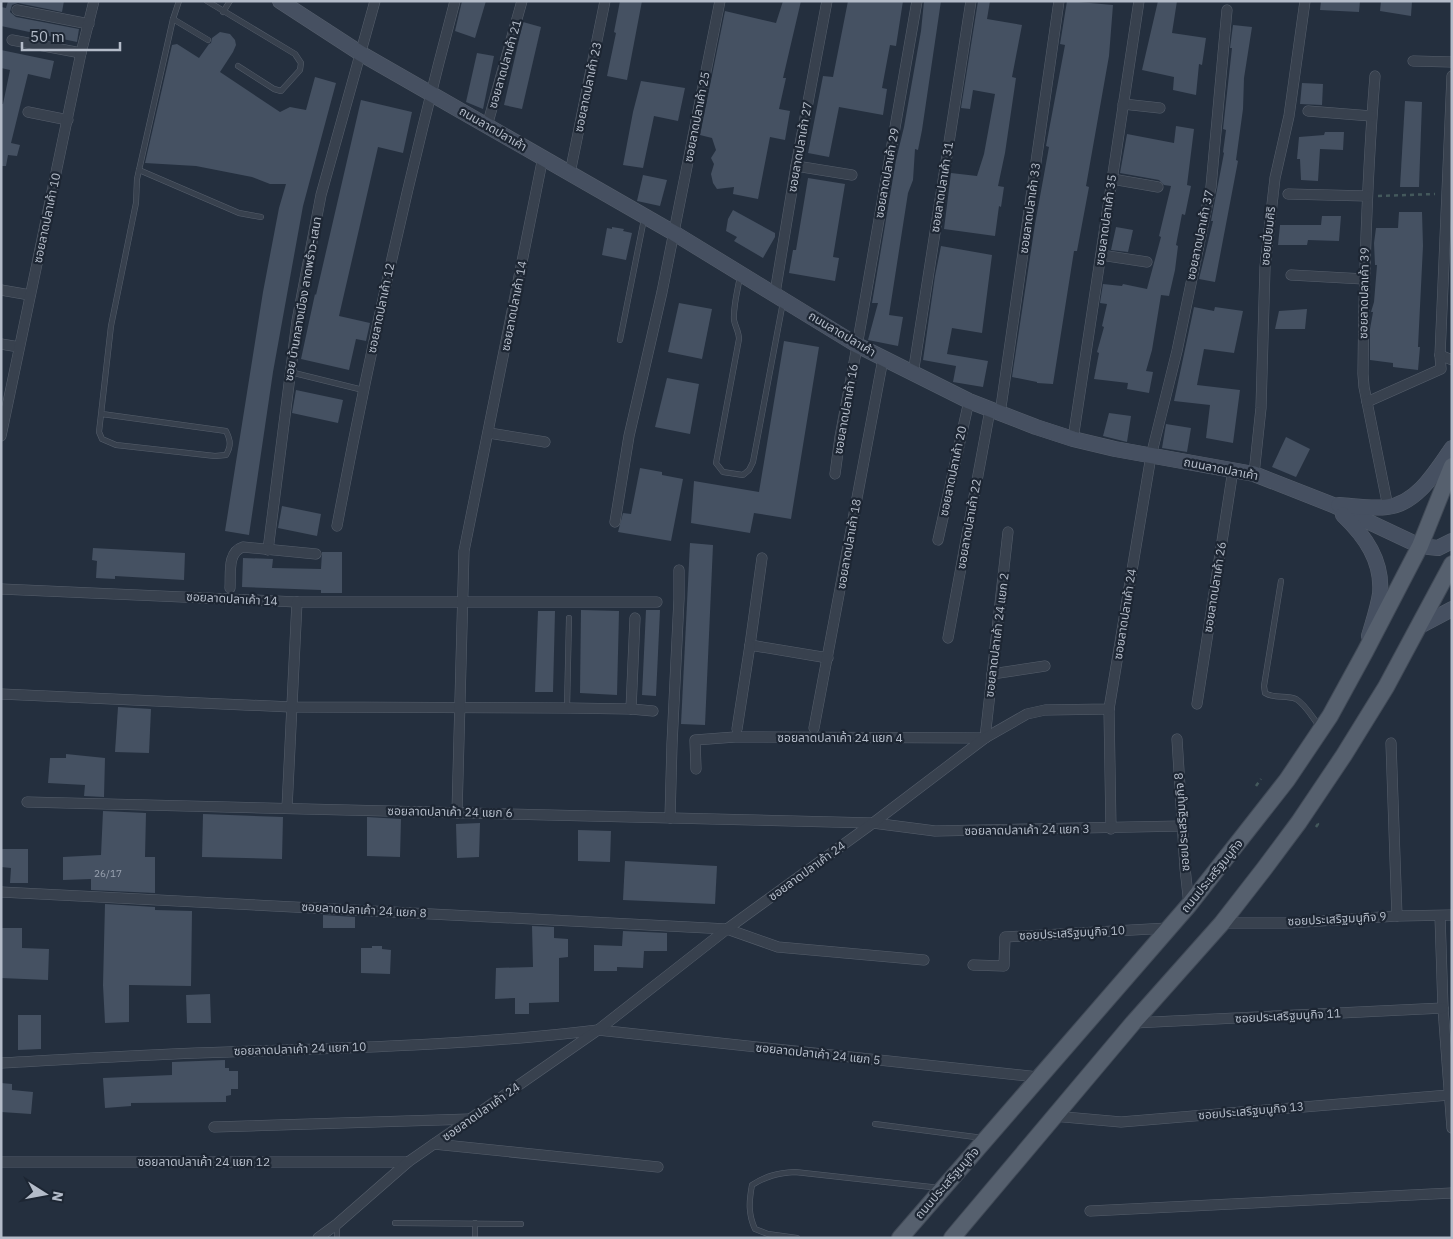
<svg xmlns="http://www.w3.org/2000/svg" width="1453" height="1239" font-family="'IBM Plex Sans','Noto Sans Thai',sans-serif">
	<rect width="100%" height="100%" fill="#242f3e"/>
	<g fill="#455162">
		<path d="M8 1H64L62 12 18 3 12 5 10 12 16 17 79 29 77 42 1 26V7L6 8Z"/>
		<path d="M462 1H486L475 38 455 31Z"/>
		<path d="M620 1H642L627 80 607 76 616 33 614 32Z"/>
		<path d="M783 1H801L783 78H786L779 109 790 111 785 140 770 137 758 199 733 194 734 187 717 189 713 183 711 174 714 164 711 158 716 150 712 138 700 135 725 11 776 23Z"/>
		<path d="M848 1H903L896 46 890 45 882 88 887 89 883 115 839 107 829 157 808 153 823 76 833 77Z"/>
		<path d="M924 1H941L922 130 918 150 915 149 913 180 908 193 889 315 903 317 898 346 868 340 878 303H872L896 160 904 127 921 31Z"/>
		<path d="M978 1H990L987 19 1022 25 1012 77 1016 78 1005 153 998 186 1004 187 1001 207 999 206 995 236 944 229 951 173 977 176 984 154 995 94 973 90 970 109 961 108Z"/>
		<path d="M1067 1 1113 5 1109 56 1086 186 1089 187 1077 251H1074L1053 384 1037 383V382L1012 377 1035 224 1049 147 1046 146 1065 45 1060 44Z"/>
		<path d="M1158 1H1177L1172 33 1206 38 1202 65 1199 64 1196 95 1173 90 1174 77 1142 70Z"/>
		<path d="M1321 1H1360L1359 12 1320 10Z"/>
		<path d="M1381 1H1412L1411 16 1380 11Z"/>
		<path d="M523 22 541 27 522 109 504 105Z"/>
		<path d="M1233 25 1252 27 1244 78 1243 109 1236 160 1238 161 1215 282 1199 279 1213 221H1211L1224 153 1223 152 1226 130 1223 129 1232 48H1230Z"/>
		<path d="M220 32 230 34 235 40 236 45 233 52 220 72 280 112 290 107 306 110 315 77 336 83 303 206 273 372 249 535 225 531 263 292 279 208 286 184H270L252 177 196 166 145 163 172 45 177 44 199 58 209 44 211 43 212 38Z"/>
		<path d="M1 50 54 61 50 79 28 74 11 143 20 145 17 156 8 155 6 166H1V104H3L10 70 1 68Z"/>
		<path d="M477 53 494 56 483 109 466 102Z"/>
		<path d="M641 81 685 88 678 121 654 116 643 168 623 165 633 112Z"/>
		<path d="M1302 83 1323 84 1322 105 1300 104Z"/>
		<path d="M361 100 412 112 403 153 378 147 339 316 370 323 366 341 356 339 349 370 301 359 315 294 316 295Z"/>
		<path d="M1405 101 1422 102 1419 187H1400Z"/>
		<path d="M1176 126 1194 129 1187 185 1191 186 1185 215 1182 214 1176 245 1178 246 1175 270 1169 296 1161 295 1152 350 1146 371 1153 372 1149 393 1127 389 1128 383 1094 379 1099 353 1097 352 1104 327 1102 326 1107 304 1100 303 1103 284 1122 286 1123 284 1147 289 1161 237 1159 236 1171 186 1164 185 1159 180 1120 173 1127 134 1174 143Z"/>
		<path d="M1325 132H1344L1343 150 1320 149 1318 181 1301 180 1300 159H1297L1299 137 1324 135Z"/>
		<path d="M643 175 667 180 660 206 637 201Z"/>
		<path d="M808 178 845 184 833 257 839 258 835 281 789 273 793 250H796Z"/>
		<path d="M733 210 775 233V237L763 258 734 241 737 237 726 231 728 219Z"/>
		<path d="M1399 212H1422L1423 246 1418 347H1420L1418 370 1393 367V363L1370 360V329L1373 312H1371L1374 302 1377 265H1375L1374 243 1376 228H1398Z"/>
		<path d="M1322 216H1341L1339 241 1308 240 1307 245H1278L1280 225H1321Z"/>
		<path d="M612 227 624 229 623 231 632 233 626 260 602 255 607 228 612 229Z"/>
		<path d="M1116 227 1133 230 1128 252 1111 250Z"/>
		<path d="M941 246 992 255 982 333 952 328 947 354 988 361 983 387 953 382 956 366 923 360 935 276Z"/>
		<path d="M679 303 712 309 702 359 668 352Z"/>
		<path d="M1194 307 1214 311 1215 307 1243 311 1234 353 1204 349 1197 385 1240 390 1233 443 1206 438 1210 405 1174 401Z"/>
		<path d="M1307 309 1305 329H1275L1279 311Z"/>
		<path d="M784 341 819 347 791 519 754 513 750 533 691 523 694 481 759 492Z"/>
		<path d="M667 378 699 384 690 434 655 427Z"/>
		<path d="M296 390 343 400 338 423 292 413Z"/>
		<path d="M1109 413 1131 416 1127 442 1103 436Z"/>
		<path d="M1166 424 1191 428 1187 452 1162 448Z"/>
		<path d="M1286 437 1310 449 1296 477 1272 467Z"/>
		<path d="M640 468 662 472V475L683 479 671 541 618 532 623 513 631 514Z"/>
		<path d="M282 506 321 514 317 536 278 528Z"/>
		<path d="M690 543 713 545 705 725 681 724Z"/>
		<path d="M93 548 185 553 184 580 115 576V579L96 578 97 561 92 560Z"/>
		<path d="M322 552H342V593H321V590L242 587 243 558 273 559 272 568 321 569Z"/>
		<path d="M581 610 619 611 617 695 580 693Z"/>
		<path d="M646 610H660L656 696 642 695Z"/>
		<path d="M538 611H555L553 692H535Z"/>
		<path d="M118 707 151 709 149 753 115 752Z"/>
		<path d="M66 754 105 758 104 797 84 796 85 785 48 783 50 758H66Z"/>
		<path d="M103 811 146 813 145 857H155V893L91 890V879L63 880V857L101 855Z"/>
		<path d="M203 814 283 817 282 859 202 857Z"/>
		<path d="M367 817 401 819 400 857 367 856Z"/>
		<path d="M480 823 479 857 457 858 456 824Z"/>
		<path d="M578 830 611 831 610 862 578 861Z"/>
		<path d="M1 849H28V883H10L11 868 1 867Z"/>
		<path d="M625 861 717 866 715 904 623 900Z"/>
		<path d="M105 904 155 907V910L192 911 191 986 129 985V1022L105 1023 103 985Z"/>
		<path d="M323 915 355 917V928H323Z"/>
		<path d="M532 926 554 927V938L568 939V957L559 958V1002L529 1003V1014H515V998L495 999 496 968 533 967Z"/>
		<path d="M2 928H22V948L49 949 48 980 1 978Z"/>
		<path d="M623 931 667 933V951H644L643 968 617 967V971H594V945L622 946Z"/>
		<path d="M372 946H382V949L391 950 390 974 361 973V948H372Z"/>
		<path d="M210 994 211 1023H187L186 995Z"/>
		<path d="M18 1015H41V1049L18 1050Z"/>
		<path d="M225 1060V1068H229V1071H238V1089H231V1095L226 1096V1102L131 1103V1106L105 1108 103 1078 172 1075V1062Z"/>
		<path d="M1 1083 12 1084V1090L33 1092 31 1114 1 1112Z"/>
	</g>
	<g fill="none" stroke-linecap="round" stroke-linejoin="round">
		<defs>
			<g id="service">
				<path d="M207 1 295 54 301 63 300 70 281 91 274 89 238 66"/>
				<path d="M223 12 230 1"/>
				<path d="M173 19 208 40"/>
				<path d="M139 170 239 213 261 217"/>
				<path d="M740 276C738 289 733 306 734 320 735 326 739 332 739 339L716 463 723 472 743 475 749 470 753 462 783 302"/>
				<path d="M620 340 644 219"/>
				<path d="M290 372 363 390"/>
				<path d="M102 414 226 431C231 441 231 446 226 455L215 456 116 445 102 439 99 432 111 326 136 203 137 179 173 19 179 1"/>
				<path d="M1281 581 1264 686 1265 693C1274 699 1286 695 1296 699 1305 704 1313 718 1319 726"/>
				<path d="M567 708 569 618"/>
				<path d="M875 1124 983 1138"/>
				<path d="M395 1223 521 1224"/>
				<path d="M475 1223V1238"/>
				<path d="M337 1238V1226"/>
				<path d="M797 1238 768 1234 755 1229C748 1214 749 1201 752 1185 766 1176 778 1173 795 1172L940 1188"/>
			</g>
			<g id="minor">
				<path d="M17 10 89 24"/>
				<path d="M12 40 81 53"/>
				<path d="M1413 61 1452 62"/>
				<path d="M1375 76C1367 176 1364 275 1363 374L1364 387 1388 507"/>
				<path d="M1452 76 1440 355 1452 360"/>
				<path d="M1123 104 1160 108"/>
				<path d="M1308 111 1371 116"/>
				<path d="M28 112 68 120"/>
				<path d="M487 126 522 1"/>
				<path d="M796 166 852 175"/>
				<path d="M570 173 605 1"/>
				<path d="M1112 179 1158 187"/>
				<path d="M1288 194 1367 196"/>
				<path d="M1101 255 1147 262"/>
				<path d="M1291 275 1364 279"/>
				<path d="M1 290 30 295"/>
				<path d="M775 293 796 166 827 1"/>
				<path d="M1 344 19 347"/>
				<path d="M913 374 971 1"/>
				<path d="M1367 402 1441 369 1440 355"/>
				<path d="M1000 414 1059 1"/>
				<path d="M489 433 545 442"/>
				<path d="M1 436 81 53 94 1"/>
				<path d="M1073 439 1139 1"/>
				<path d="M835 474 840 437 856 352 917 1"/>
				<path d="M1254 474 1261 408 1265 267 1275 178 1289 116 1305 1"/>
				<path d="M615 522 629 436 662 292 720 1"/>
				<path d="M337 526C370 350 409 174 455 1"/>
				<path d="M938 540 969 401"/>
				<path d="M268 550 297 321 321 195 375 1"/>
				<path d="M762 558 750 645 828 658"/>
				<path d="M230 588C231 574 227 552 243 547L316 554"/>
				<path d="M1 589 297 602H657"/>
				<path d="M948 638 990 410"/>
				<path d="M992 674 1045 666"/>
				<path d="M1 694 291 707 567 708 631 709 653 711"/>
				<path d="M1197 704 1233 470"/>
				<path d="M631 709 635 618"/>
				<path d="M1109 709 1111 829"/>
				<path d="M814 728 883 359"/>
				<path d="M737 729 750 645"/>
				<path d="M1177 739 1185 868 1189 905"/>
				<path d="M1391 743 1397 916"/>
				<path d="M696 769 695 740 735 737 985 738 1008 532"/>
				<path d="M27 802 873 823 935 831 1182 826"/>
				<path d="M287 808 297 602"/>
				<path d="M457 813 464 551 543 157"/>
				<path d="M670 818 672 744 679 599V570"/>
				<path d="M1 892 727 929 778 947 924 960"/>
				<path d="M1440 916 1443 1008 1452 1128"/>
				<path d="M1222 923H1288L1397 916 1452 915"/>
				<path d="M973 965 1004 966 1005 937 1168 928"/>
				<path d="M1133 1023 1443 1008"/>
				<path d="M1 1063C77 1059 152 1054 228 1052 351 1048 475 1045 598 1030L1038 1077"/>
				<path d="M1053 1116 1121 1122 1449 1095"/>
				<path d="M214 1127 470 1119"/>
				<path d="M434 1144 658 1167"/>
				<path d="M1 1162H408"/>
				<path d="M1090 1211 1452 1193"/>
				<path d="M318 1238 337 1224 408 1162 598 1030 727 929 873 823 985 738 1027 714 1045 710 1109 709 1151 456 1177 351 1211 187 1227 10"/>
			</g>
			<g id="secondary">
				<path d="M280 1 360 53 674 233 857 345 969 401 1036 427 1073 439 1115 449 1254 474 1333 505 1420 546 1438 548 1452 541"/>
				<path d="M1339 505C1355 506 1371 509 1387 507 1417 504 1436 471 1452 448"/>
				<path d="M1343 515C1365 536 1383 561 1380 594 1378 608 1373 622 1369 636"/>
				<path d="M1420 626 1452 609"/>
			</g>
			<g id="primary">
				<path d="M900 1238 1189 905 1287 780 1330 716 1365 652 1420 546 1452 466"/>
				<path d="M952 1238 1133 1023 1222 923 1264 869 1299 822 1344 755 1386 687 1452 564"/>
			</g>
		</defs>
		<use href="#service" stroke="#565f6c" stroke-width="6"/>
		<use href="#minor" stroke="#565f6c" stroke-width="11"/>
		<use href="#secondary" stroke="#565f6c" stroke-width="16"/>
		<use href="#primary" stroke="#414a57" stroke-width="18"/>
		<g stroke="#44595c" stroke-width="2.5" stroke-dasharray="4 4" stroke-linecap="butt">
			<path d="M1378 196 1435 194"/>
			<path d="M1256 786 1261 779"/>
			<path d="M1316 827 1318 824 1316 822"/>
		</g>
		<use href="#service" stroke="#38414e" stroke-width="5"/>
		<use href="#minor" stroke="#38414e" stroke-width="10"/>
		<use href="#secondary" stroke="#465061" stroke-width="15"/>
		<use href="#primary" stroke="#56606e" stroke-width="16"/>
	</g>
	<g text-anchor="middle" stroke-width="4.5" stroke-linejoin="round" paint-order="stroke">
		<g font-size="10" fill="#98a1af">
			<text x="108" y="877">26/17</text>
		</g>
		<g font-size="12" fill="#b4bcc9" stroke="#1d2633">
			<text transform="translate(505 64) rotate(-74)" y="4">ซอยลาดปลาเค้า 21</text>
			<text transform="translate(588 87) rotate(-78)" y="4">ซอยลาดปลาเค้า 23</text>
			<text transform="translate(697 117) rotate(-79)" y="4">ซอยลาดปลาเค้า 25</text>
			<text transform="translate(493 129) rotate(30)" y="4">ถนนลาดปลาเค้า</text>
			<text transform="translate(800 147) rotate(-80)" y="4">ซอยลาดปลาเค้า 27</text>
			<text transform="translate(887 173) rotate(-80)" y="4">ซอยลาดปลาเค้า 29</text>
			<text transform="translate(942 187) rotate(-81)" y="4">ซอยลาดปลาเค้า 31</text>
			<text transform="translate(1030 208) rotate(-82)" y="4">ซอยลาดปลาเค้า 33</text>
			<text transform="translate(47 218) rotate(-78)" y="4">ซอยลาดปลาเค้า 10</text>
			<text transform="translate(1106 220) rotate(-82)" y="4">ซอยลาดปลาเค้า 35</text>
			<text transform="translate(1200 235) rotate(-78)" y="4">ซอยลาดปลาเค้า 37</text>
			<text transform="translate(1268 236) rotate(-84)" y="4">ซอยเปี่ยมศิริ</text>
			<text transform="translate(1364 293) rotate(-89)" y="4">ซอยลาดปลาเค้า 39</text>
			<text transform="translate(303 299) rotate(-80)" y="4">ซอย บ้านกลางเมือง ลาดพร้าว-เสนา</text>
			<text transform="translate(514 306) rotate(-79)" y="4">ซอยลาดปลาเค้า 14</text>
			<text transform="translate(381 308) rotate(-78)" y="4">ซอยลาดปลาเค้า 12</text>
			<text transform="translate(842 334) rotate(31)" y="4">ถนนลาดปลาเค้า</text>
			<text transform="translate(846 409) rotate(-80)" y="4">ซอยลาดปลาเค้า 16</text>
			<text transform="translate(1221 469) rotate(11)" y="4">ถนนลาดปลาเค้า</text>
			<text transform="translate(953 471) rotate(-78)" y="4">ซอยลาดปลาเค้า 20</text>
			<text transform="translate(969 524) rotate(-80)" y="4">ซอยลาดปลาเค้า 22</text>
			<text transform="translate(849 544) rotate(-80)" y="4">ซอยลาดปลาเค้า 18</text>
			<text transform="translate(1215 587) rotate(-81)" y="4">ซอยลาดปลาเค้า 26</text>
			<text transform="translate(232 599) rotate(3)" y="4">ซอยลาดปลาเค้า 14</text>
			<text transform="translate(1125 614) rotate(-81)" y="4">ซอยลาดปลาเค้า 24</text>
			<text transform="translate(997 635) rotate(-83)" y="4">ซอยลาดปลาเค้า 24 แยก 2</text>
			<text x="840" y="742">ซอยลาดปลาเค้า 24 แยก 4</text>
			<text transform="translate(450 812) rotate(1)" y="4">ซอยลาดปลาเค้า 24 แยก 6</text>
			<text transform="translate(1182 822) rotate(-94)" y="4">ซอยประเสริฐมนูกิจ 8</text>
			<text transform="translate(1027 830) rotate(-1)" y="4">ซอยลาดปลาเค้า 24 แยก 3</text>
			<text transform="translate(807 871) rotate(-36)" y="4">ซอยลาดปลาเค้า 24</text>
			<text transform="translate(1212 876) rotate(-51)" y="4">ถนนประเสริฐมนูกิจ</text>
			<text transform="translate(364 910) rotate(3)" y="4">ซอยลาดปลาเค้า 24 แยก 8</text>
			<text transform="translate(1337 919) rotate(-3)" y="4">ซอยประเสริฐมนูกิจ 9</text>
			<text transform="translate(1072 933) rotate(-3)" y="4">ซอยประเสริฐมนูกิจ 10</text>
			<text transform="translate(1288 1016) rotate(-3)" y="4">ซอยประเสริฐมนูกิจ 11</text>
			<text transform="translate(300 1049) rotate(-2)" y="4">ซอยลาดปลาเค้า 24 แยก 10</text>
			<text transform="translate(818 1054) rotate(6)" y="4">ซอยลาดปลาเค้า 24 แยก 5</text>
			<text transform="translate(1251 1111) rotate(-5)" y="4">ซอยประเสริฐมนูกิจ 13</text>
			<text transform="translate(481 1112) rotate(-35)" y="4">ซอยลาดปลาเค้า 24</text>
			<text x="204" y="1166">ซอยลาดปลาเค้า 24 แยก 12</text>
			<text transform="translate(947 1183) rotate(-49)" y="4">ถนนประเสริฐมนูกิจ</text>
		</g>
	</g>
	<rect width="1453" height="1239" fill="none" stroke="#b4bcc9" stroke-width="5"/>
	<g transform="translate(45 1194) rotate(101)" stroke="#1d2633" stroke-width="4" paint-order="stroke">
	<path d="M0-4L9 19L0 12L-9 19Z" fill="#b4bcc9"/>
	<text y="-8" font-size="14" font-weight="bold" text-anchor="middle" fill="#b4bcc9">N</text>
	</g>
	<path d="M22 42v8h98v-8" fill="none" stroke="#b4bcc9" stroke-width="2.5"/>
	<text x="30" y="42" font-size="15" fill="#b4bcc9" stroke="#1d2633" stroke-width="4" paint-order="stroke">50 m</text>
</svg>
